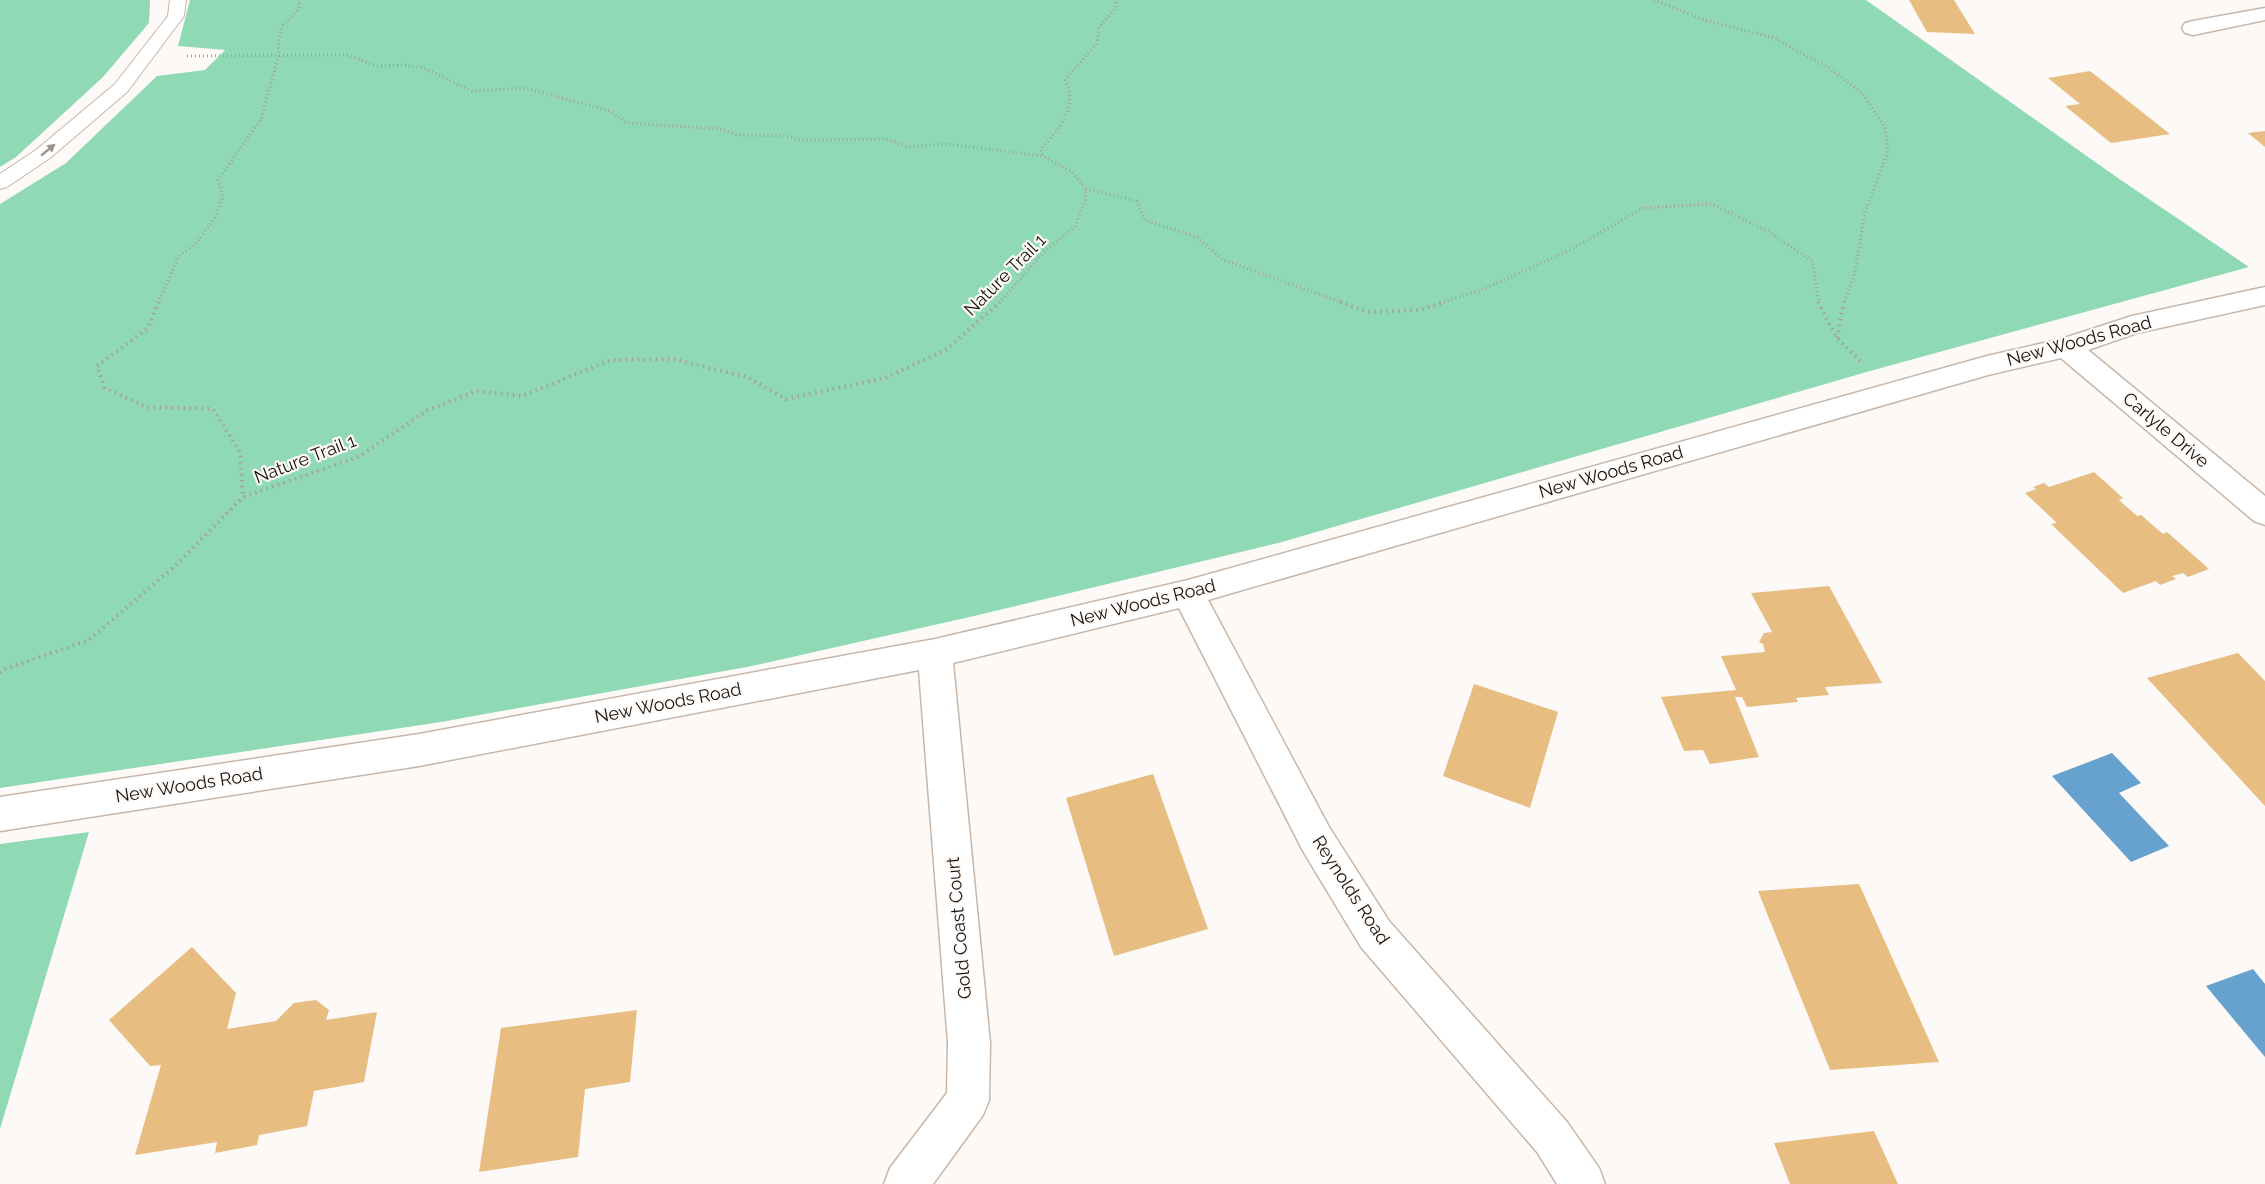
<svg xmlns="http://www.w3.org/2000/svg" width="2265" height="1184" font-family="Raleway,sans-serif">
	<rect width="100%" height="100%" fill="#fdf9f7"/>
	<g fill="#90d9b5">
		<path d="M0 0H150L149 23 103 77 16 157 0 167Z"/>
		<path d="M190 0H1866L2115 176 2249 267 1870 371 1282 542 974 616 747 667 441 722 0 788V204L66 163 157 76 205 70 225 50 178 46Z"/>
		<path d="M89 832 0 1129V844Z"/>
	</g>
	<g fill="#67a2ce">
		<path d="M2112 753 2141 783 2119 793 2169 846 2131 862 2052 776Z"/>
		<path d="M2253 969 2265 984V1057L2206 986Z"/>
	</g>
	<g fill="#e7bd82">
		<path d="M1909 0H1954L1975 34 1927 32Z"/>
		<path d="M2090 71 2170 134 2111 143 2065 106 2080 104 2048 78Z"/>
		<path d="M2265 131V147L2248 133Z"/>
		<path d="M2094 472 2123 498 2119 500 2137 516 2141 515 2163 534 2167 532 2209 569 2188 577 2183 573 2172 576 2176 579 2160 585 2156 581 2123 593 2051 524 2057 523 2025 493 2036 489 2033 487 2044 483 2049 487Z"/>
		<path d="M1829 586 1882 683 1825 687 1829 695 1796 698 1798 702 1747 707 1742 697H1735L1759 757 1710 764 1703 750 1684 751 1661 697 1736 690 1721 656 1765 652 1763 644 1759 642 1764 633 1772 632 1751 593Z"/>
		<path d="M2238 653 2265 681V806L2147 678Z"/>
		<path d="M1474 684 1558 712 1530 808 1443 776Z"/>
		<path d="M1153 774 1208 929 1114 956 1066 798Z"/>
		<path d="M1859 884 1939 1062 1830 1070 1758 891Z"/>
		<path d="M192 947 236 993 227 1029 276 1021 294 1003 316 1000 329 1010 326 1020 377 1012 364 1082 314 1091 307 1126 259 1135 257 1145 215 1153 217 1142 135 1155 161 1065 150 1066 109 1020Z"/>
		<path d="M637 1010 630 1082 585 1089 578 1157 479 1172 501 1028Z"/>
		<path d="M1874 1131 1898 1184H1790L1774 1143Z"/>
	</g>
	<g fill="none" stroke-linecap="round" stroke-linejoin="round">
		<defs>
			<path id="lane" d="M170 0H186L184 16 127 92 50 158 7 187 0 189V174L36 150 115 84 168 16Z"/>
			<g id="street">
				<path d="M2265 8V20L2193 35 2185 33 2182 28 2185 23 2193 21Z"/>
				<path d="M2265 287V305L2137 333 2088 350 2265 496V525L2254 521 2061 358 1988 375 1208 600 1329 827 1389 921 1567 1122 1599 1168 1605 1184H1557L1537 1152 1361 947 1303 851 1179 608 953 663 990 1043 989 1100 983 1115 933 1184H884L890 1168 947 1093 948 1043 919 670 419 766 0 831V797L419 734 935 639 1188 580 1987 356 2061 339 2132 316Z"/>
			</g>
		</defs>
		<use href="#lane" stroke="#c7b7aa" stroke-width="2"/>
		<use href="#street" stroke="#c7b7aa" stroke-width="3"/>
		<g stroke="#a5a09d" stroke-width="3" stroke-dasharray="1 3" stroke-linecap="butt">
			<path d="M1654 0 1704 20 1774 38 1829 68 1863 94 1885 127 1888 151 1865 212 1854 277 1844 303"/>
			<path d="M187 56 348 55 376 66 403 65 424 68 472 91 525 88 610 111 627 123 720 129 738 135 787 136 799 140 886 139 908 147 946 144 1043 156"/>
			<path d="M1086 189 1137 201 1145 220 1197 237 1223 260 1344 303"/>
			<path d="M158 303 179 256 196 243 215 218 223 197 218 180 261 119 279 55 278 43 282 26 299 9 300 0"/>
			<path d="M999 303 1045 251 1075 227 1085 200 1086 189 1072 172 1043 156 1041 149C1059 129 1079 107 1065 80L1097 43 1099 27 1116 8 1117 0"/>
			<path d="M1440 303 1479 291 1570 250 1643 208 1712 204 1769 232 1812 261 1819 303"/>
		</g>
		<g stroke="#a5a09d" stroke-width="4" stroke-dasharray="1.5 4.5" stroke-linecap="butt">
			<path d="M159 302 147 329 97 366 105 388 146 407 213 409 240 452 243 497 358 457 428 410 476 391 522 396 611 360 673 359 747 377 786 399 885 378 947 349 1000 302"/>
			<path d="M1340 302 1368 312 1419 310 1445 302"/>
			<path d="M1818 302 1837 338 1863 364"/>
			<path d="M1837 338 1844 302"/>
			<path d="M0 673 5 669 89 640 176 565 243 497"/>
		</g>
		<use href="#lane" fill="#fff" fill-rule="evenodd"/>
		<use href="#street" fill="#fff" fill-rule="evenodd"/>
	</g>
	<defs><path id="oneway-solid" d="M-6-.8H1V-3.2L6.5 0L1 3.2V.8H-6Z" transform="scale(1.5)"/></defs>
	<use fill="#989593" href="#oneway-solid" transform="translate(48 150) rotate(-39)"/>
	<g text-anchor="middle" stroke-width="4.5" stroke-linejoin="round" paint-order="stroke">
		<g font-size="18" fill="#19130e" stroke="#fdf9f7">
			<text transform="translate(1005 275) rotate(-45)" y="6">Nature Trail 1</text>
			<text transform="translate(2079 341) rotate(-15)" y="6">New Woods Road</text>
			<text transform="translate(2166 430) rotate(40)" y="6">Carlyle Drive</text>
			<text transform="translate(305 459) rotate(-21)" y="6">Nature Trail 1</text>
			<text transform="translate(1611 472) rotate(-16)" y="6">New Woods Road</text>
			<text transform="translate(1143 603) rotate(-14)" y="6">New Woods Road</text>
			<text transform="translate(668 703) rotate(-11)" y="6">New Woods Road</text>
			<text transform="translate(189 785) rotate(-9)" y="6">New Woods Road</text>
			<text transform="translate(1351 890) rotate(57)" y="6">Reynolds Road</text>
			<text transform="translate(959 928) rotate(-95)" y="6">Gold Coast Court</text>
		</g>
	</g>
</svg>
